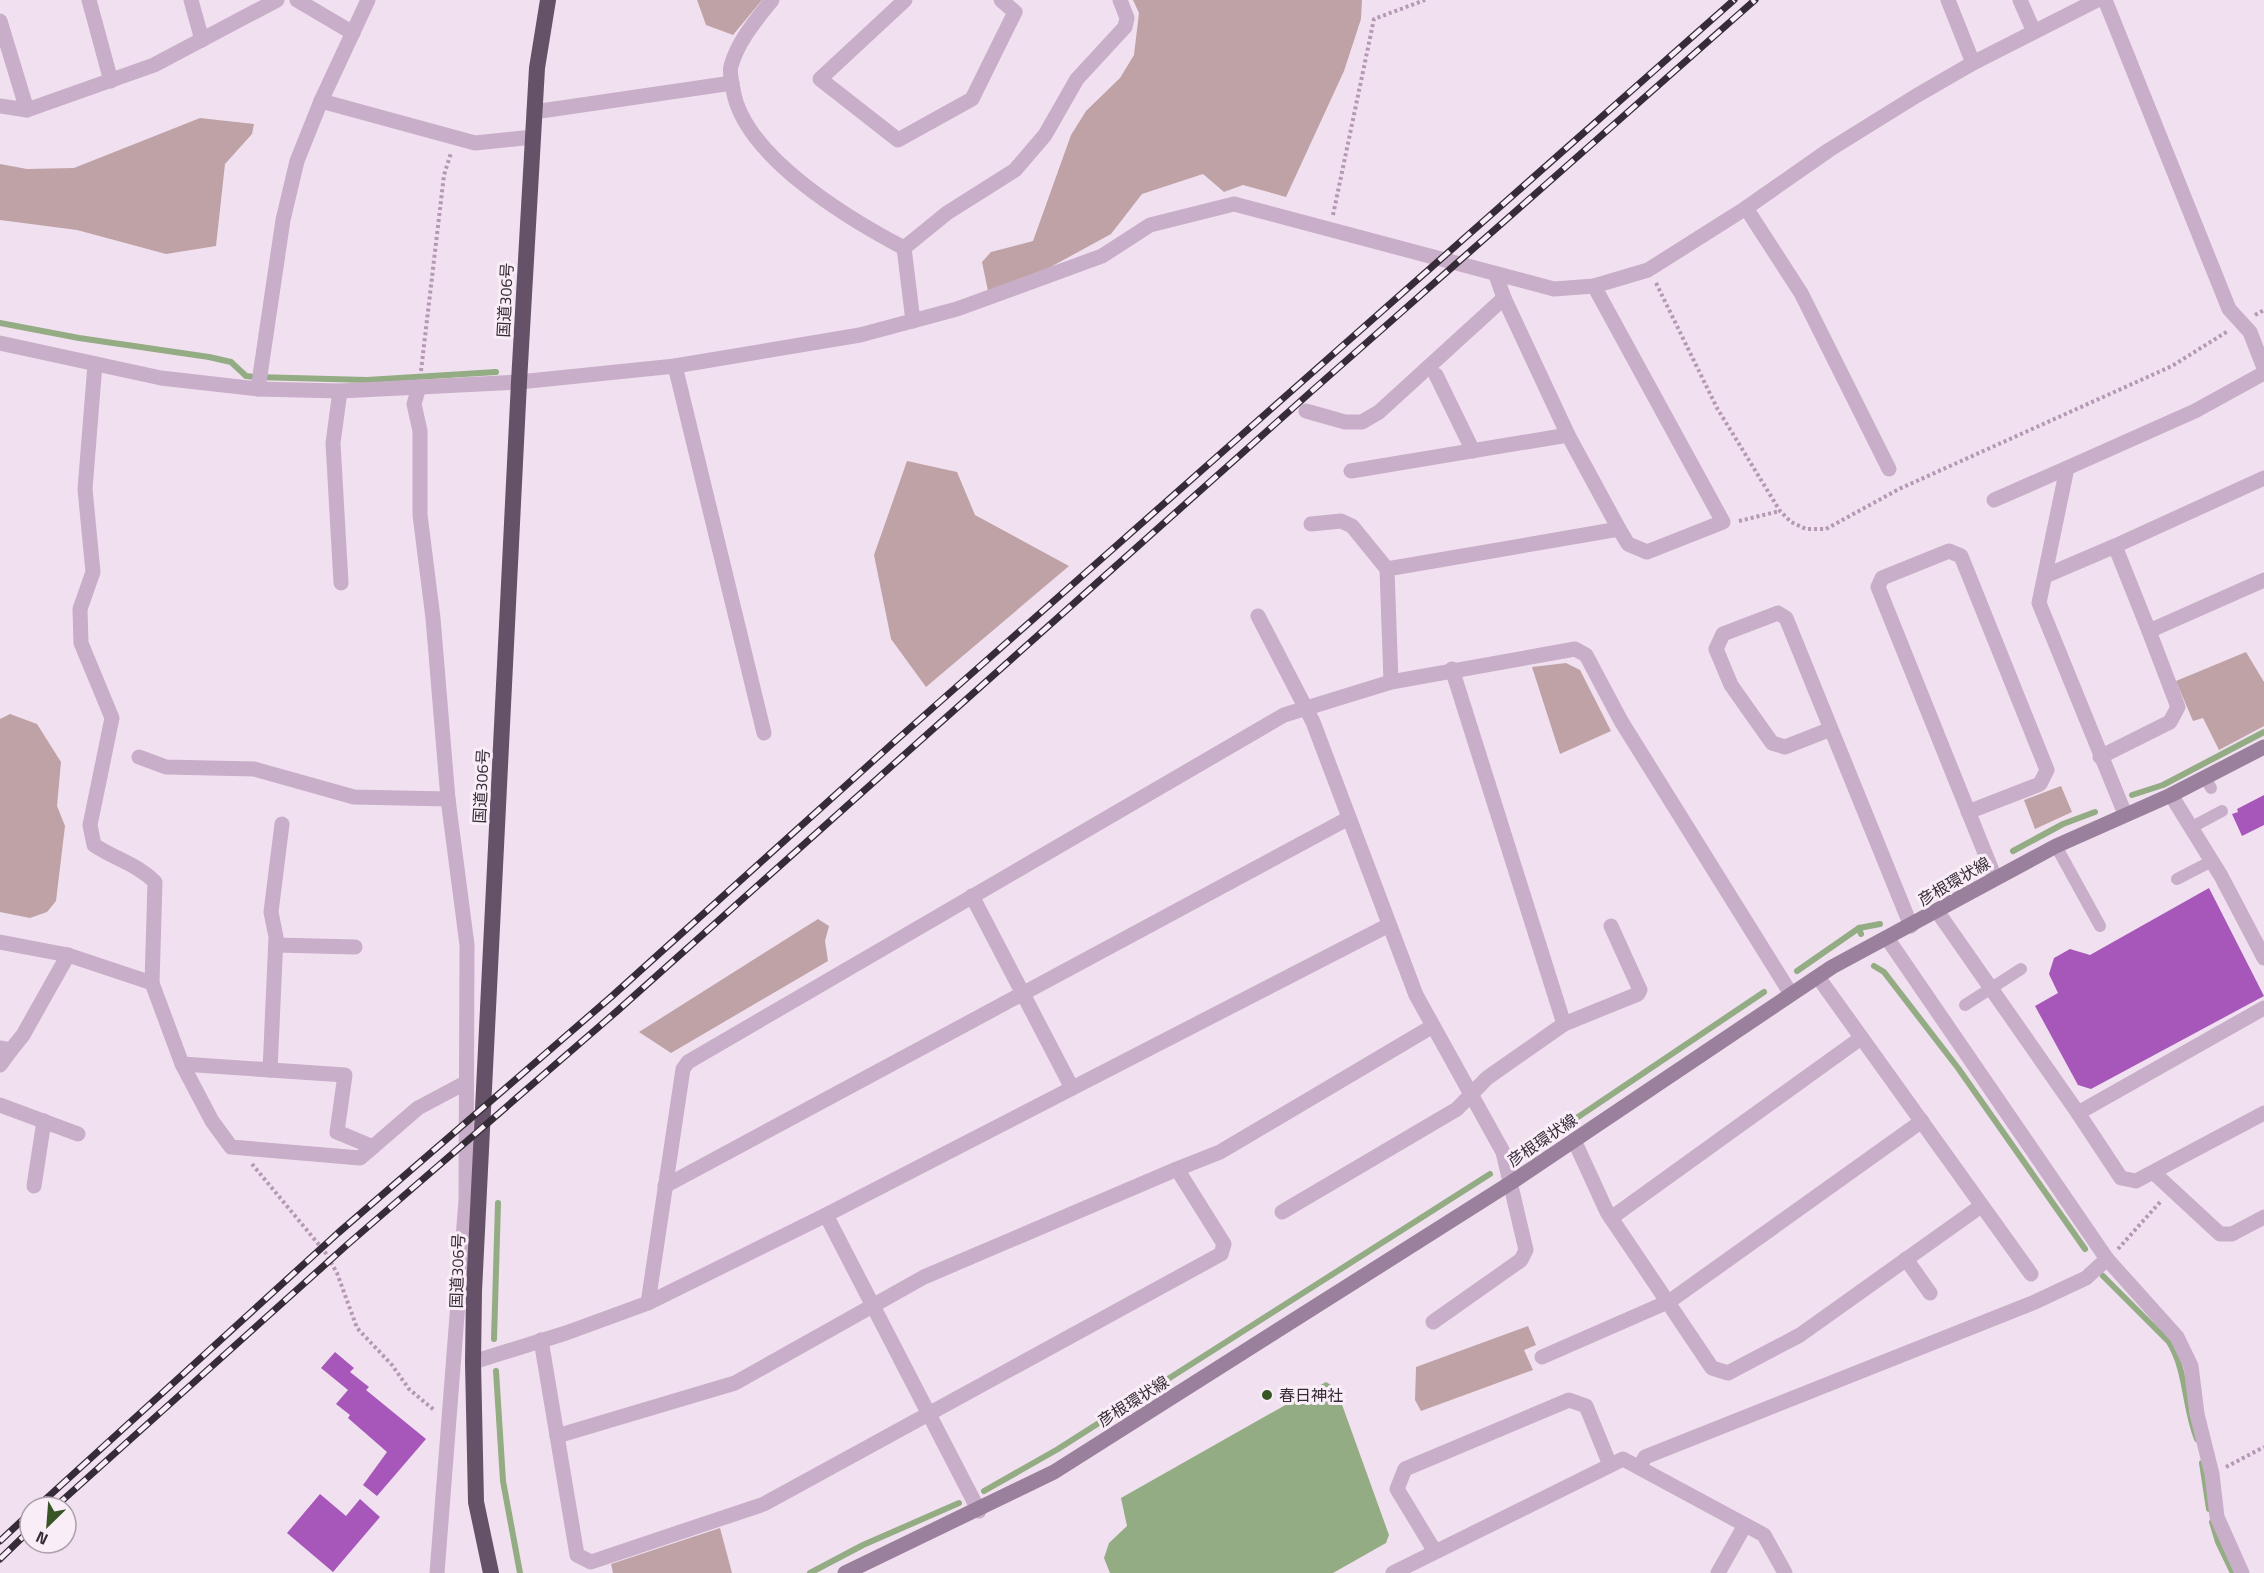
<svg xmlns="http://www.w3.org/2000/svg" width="2264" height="1573" font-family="'Titillium Web','Noto Sans JP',sans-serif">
	<rect width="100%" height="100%" fill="#f1e1f0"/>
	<g fill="#bfa2a5">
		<path d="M697 0H762L733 35 706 25Z"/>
		<path d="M1133 0H1362L1361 19 1344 71 1286 197 1243 185 1224 192 1203 174 1142 194 1111 234 1047 269 988 291 982 262 991 252 1033 241 1071 135 1086 111 1120 78 1134 55 1139 13Z"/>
		<path d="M200 118 254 124 252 134 225 164 216 246 166 254 77 230 0 220V164L27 169 74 168Z"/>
		<path d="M907 461 957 472 975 515 1069 566 926 687 891 639 874 555Z"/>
		<path d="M2246 652 2264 682V726L2219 750 2203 718 2193 721 2176 681Z"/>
		<path d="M1566 663 1580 670 1611 731 1560 754 1532 667Z"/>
		<path d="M10 714 37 724 61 762 57 806 65 826 56 901 47 912 30 918 0 912V719Z"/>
		<path d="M2061 786 2072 812 2035 829 2024 800Z"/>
		<path d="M818 919 829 926 825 941 828 961 671 1053 639 1032Z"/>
		<path d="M1528 1326 1536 1345 1524 1350 1533 1370 1421 1411 1415 1400 1416 1367Z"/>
		<path d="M720 1528 732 1573H613L611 1564Z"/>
	</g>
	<path fill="#93ac83" d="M1326 1382 1336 1388 1389 1535 1386 1543 1333 1573H1110L1104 1558 1109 1543 1127 1526 1121 1498Z"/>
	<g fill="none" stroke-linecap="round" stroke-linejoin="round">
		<g stroke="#93ac83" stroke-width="6">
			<path d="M0 323 79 338 209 357 231 362 246 376 255 377 367 380 496 372"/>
			<path d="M2132 795 2163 785 2264 732"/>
			<path d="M2013 851 2063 824 2095 812"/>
			<path d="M1923 900 1967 876"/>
			<path d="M1859 928 1880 924"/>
			<path d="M1874 966 1884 972 1958 1068 2085 1249"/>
			<path d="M1797 971 1859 928 1861 934"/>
			<path d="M1523 1154 1764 992"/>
			<path d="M2103 1276 2169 1342C2187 1371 2184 1407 2197 1439"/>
			<path d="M494 1339 498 1203"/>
			<path d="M496 1371 503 1481 520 1573"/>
			<path d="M2202 1463 2209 1509"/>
			<path d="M984 1491 1058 1449 1490 1174"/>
			<path d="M2212 1522 2218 1542 2233 1573"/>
			<path d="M810 1573 863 1545 959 1503"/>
		</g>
	</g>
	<g fill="#a757ba">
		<path d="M2264 795V825L2242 836 2232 814 2238 812 2237 809Z"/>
		<path d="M2209 888 2264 996 2091 1089 2078 1085 2035 1006 2058 993 2049 974 2054 958 2070 949 2090 955Z"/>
		<path d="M335 1352 354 1368 350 1372 369 1387 366 1390 426 1439 377 1496 363 1485 387 1452 348 1418 350 1415 336 1404 348 1390 321 1368Z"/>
		<path d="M320 1494 346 1516 360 1499 380 1517 333 1572 287 1533Z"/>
	</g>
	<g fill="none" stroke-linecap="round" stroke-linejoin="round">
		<g stroke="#b498b4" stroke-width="4" stroke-dasharray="3 3" stroke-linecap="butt">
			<path d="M1333 215 1374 19 1425 0"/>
			<path d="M1656 283 1717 408 1780 511 1791 522 1806 529H1826L1899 489 2172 366 2228 331"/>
			<path d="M2255 315 2264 310"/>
			<path d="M421 371 444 175 451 153"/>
			<path d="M1739 521 1780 511"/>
			<path d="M252 1164 325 1252 337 1273 357 1328 392 1365 409 1389 434 1410"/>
			<path d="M2118 1249 2161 1201"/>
			<path d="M2226 1467 2264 1447"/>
		</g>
		<g stroke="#c8aec8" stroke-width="12">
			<path d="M2205 777 2211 788"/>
			<path d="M2192 827 2222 811"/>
			<path d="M2056 846 2100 926"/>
			<path d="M2177 879 2212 861"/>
			<path d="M1965 1005 2021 969"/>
		</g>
		<g stroke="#c8aec8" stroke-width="15">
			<path d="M89 0 111 81"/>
			<path d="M191 0 202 40"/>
			<path d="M297 0 353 33"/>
			<path d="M368 0 321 101 475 143 533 137"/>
			<path d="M772 0C756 20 738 41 731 66 729 73 732 82 733 89 743 156 849 219 904 248"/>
			<path d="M905 0 820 79 898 140 972 99 1015 12 1001 0"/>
			<path d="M1948 0 1973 63"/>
			<path d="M2020 0 2034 32"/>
			<path d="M2105 0 2229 309 2250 332 2264 368"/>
			<path d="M0 21 27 110"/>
			<path d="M0 106 27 110 154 65 277 0"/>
			<path d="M534 112 732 83"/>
			<path d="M1746 208 1801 293 1889 469"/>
			<path d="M904 248 947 213 1015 170 1045 135 1077 79 1125 27 1127 18 1120 0"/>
			<path d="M904 248 913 321"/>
			<path d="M1496 275 1504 298 1568 435 1619 529 1628 544 1647 552 1723 522 1594 286"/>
			<path d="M0 343 161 378 258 389 340 391 519 382 675 366 860 335 957 309 1102 256 1150 225 1234 204 1554 289 1594 286 1648 270 1746 208 1829 150 1916 96 1973 63 2097 0"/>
			<path d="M95 364 85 489 93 572 80 609 81 643 112 718 90 825 94 845C115 859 137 864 155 882L152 983 182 1064 212 1121 231 1147 360 1158 418 1108 465 1083"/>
			<path d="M675 366 764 733"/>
			<path d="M1436 375 1473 451"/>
			<path d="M419 387 414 404 420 431V515L433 618 448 799 467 945 466 1200 437 1573"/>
			<path d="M258 389 283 220 297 161 321 101"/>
			<path d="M340 391 333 443 341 583"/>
			<path d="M1306 411 1345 422H1362L1379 412 1504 298"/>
			<path d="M1351 471 1568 435"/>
			<path d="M2264 478 2115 546 2149 631 2264 580"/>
			<path d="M1994 500 2067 468"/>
			<path d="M1311 524 1341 521 1352 526 1387 569"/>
			<path d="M2045 576 2115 546"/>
			<path d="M1258 616 1313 722 1416 995 1503 1152 1526 1250 1521 1260 1433 1322"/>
			<path d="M1391 682 1387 569 1619 529"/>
			<path d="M1831 729 1785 747 1772 743 1731 685 1716 649 1723 634 1778 613 1786 618 1911 926"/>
			<path d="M139 757 166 767 254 769 354 797 448 799"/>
			<path d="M2100 757 2170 722 2178 707 2149 631"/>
			<path d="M2171 795 2221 876 2264 958"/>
			<path d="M1968 812 2040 784 2047 770 1961 556 1949 551 1882 578 1878 587 1995 878"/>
			<path d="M2125 814 2039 603 2067 468 2195 411 2264 373"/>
			<path d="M972 896 1072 1088"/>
			<path d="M1937 911 2078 1113"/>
			<path d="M1887 938 2107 1259 2177 1337 2191 1366 2197 1414 2212 1474 2217 1517 2242 1573"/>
			<path d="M0 942 68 955 152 983"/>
			<path d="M276 945 355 947"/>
			<path d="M1818 977 2031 1274"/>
			<path d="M2264 1008 2078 1113 2121 1178 2136 1181 2264 1113"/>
			<path d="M1564 1024 1638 994 1640 990 1611 926"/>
			<path d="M0 1048 11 1050 0 1065"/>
			<path d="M11 1050 23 1035 68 955"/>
			<path d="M182 1064 345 1075 337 1132 373 1147"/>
			<path d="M270 1070 276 937 271 912 282 824"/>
			<path d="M0 1105 78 1134"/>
			<path d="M1574 1140 1607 1212 1712 1368 1728 1373 1800 1335 1981 1206"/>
			<path d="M2154 1173 2220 1234H2232L2264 1217"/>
			<path d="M34 1186 44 1121"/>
			<path d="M665 1186 1349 818"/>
			<path d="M1282 1212 1457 1109 1487 1078 1564 1024 1452 669"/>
			<path d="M826 1215 979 1511"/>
			<path d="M1611 1218 1861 1038"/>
			<path d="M1906 1259 1930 1293"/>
			<path d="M648 1303 683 1069 688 1062 1284 715 1391 682 1575 649 1586 655 1621 721 1791 994"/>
			<path d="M541 1340 577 1555 591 1562 764 1504 1221 1254 1224 1244 1177 1169 1220 1152 1433 1026"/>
			<path d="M1542 1357 1670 1301 1922 1121"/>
			<path d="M473 1362 566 1333 648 1303 826 1215 1389 925"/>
			<path d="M557 1436 735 1383 924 1277 1177 1169"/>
			<path d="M1640 1467 1645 1457 2035 1302 2086 1278 2107 1259"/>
			<path d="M1434 1550 1397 1489 1405 1469 1569 1400 1586 1406 1610 1465"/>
			<path d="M1393 1573 1623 1459 1764 1535 1785 1573"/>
			<path d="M1718 1573 1745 1525"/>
		</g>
		<path stroke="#9a809c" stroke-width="15" d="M845 1573 1054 1472 1512 1182 1832 967 2056 846 2171 795 2264 747"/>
		<path stroke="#655168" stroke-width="16" d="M491 1573 476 1502 473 1362 474 1291 519 382 537 68 548 0"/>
		<defs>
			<g id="rail">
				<path d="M37 1507 338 1233 611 997 893 743 1734 0"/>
				<path d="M55 1507 348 1244 616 1012 1313 390 1755 0"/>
				<path d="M0 1541 30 1513"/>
				<path d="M0 1559 30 1530"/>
			</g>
		</defs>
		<use href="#rail" stroke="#362c38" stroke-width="7"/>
		<use href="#rail" stroke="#f9eef8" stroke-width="4.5" stroke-dasharray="14" stroke-linecap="butt"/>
	</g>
	<circle fill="#375525" stroke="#f9eef8" stroke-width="2" cx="1267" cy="1395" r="6"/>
	<g text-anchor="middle" stroke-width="6" stroke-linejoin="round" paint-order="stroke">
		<g font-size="16" fill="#362c38" stroke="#f9eef8">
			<text transform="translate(505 300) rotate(-87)" y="6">国道306号</text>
			<text transform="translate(481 786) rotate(-87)" y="6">国道306号</text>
			<text transform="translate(1954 881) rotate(-30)" y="6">彦根環状線</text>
			<text transform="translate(1542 1140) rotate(-34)" y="6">彦根環状線</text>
			<text transform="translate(457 1271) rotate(-88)" y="6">国道306号</text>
			<text transform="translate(1133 1401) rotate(-32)" y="6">彦根環状線</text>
		</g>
		<g font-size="16" fill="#362c38" stroke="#f9eef8" text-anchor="start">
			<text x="1279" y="1401">春日神社</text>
		</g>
	</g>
	<g transform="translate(48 1525) rotate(205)"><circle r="28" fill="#f9eef8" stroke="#aba0ab" stroke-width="1.5"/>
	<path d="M0-4.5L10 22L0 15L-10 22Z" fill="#375525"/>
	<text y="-9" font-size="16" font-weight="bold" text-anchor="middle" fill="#362c38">N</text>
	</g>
</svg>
